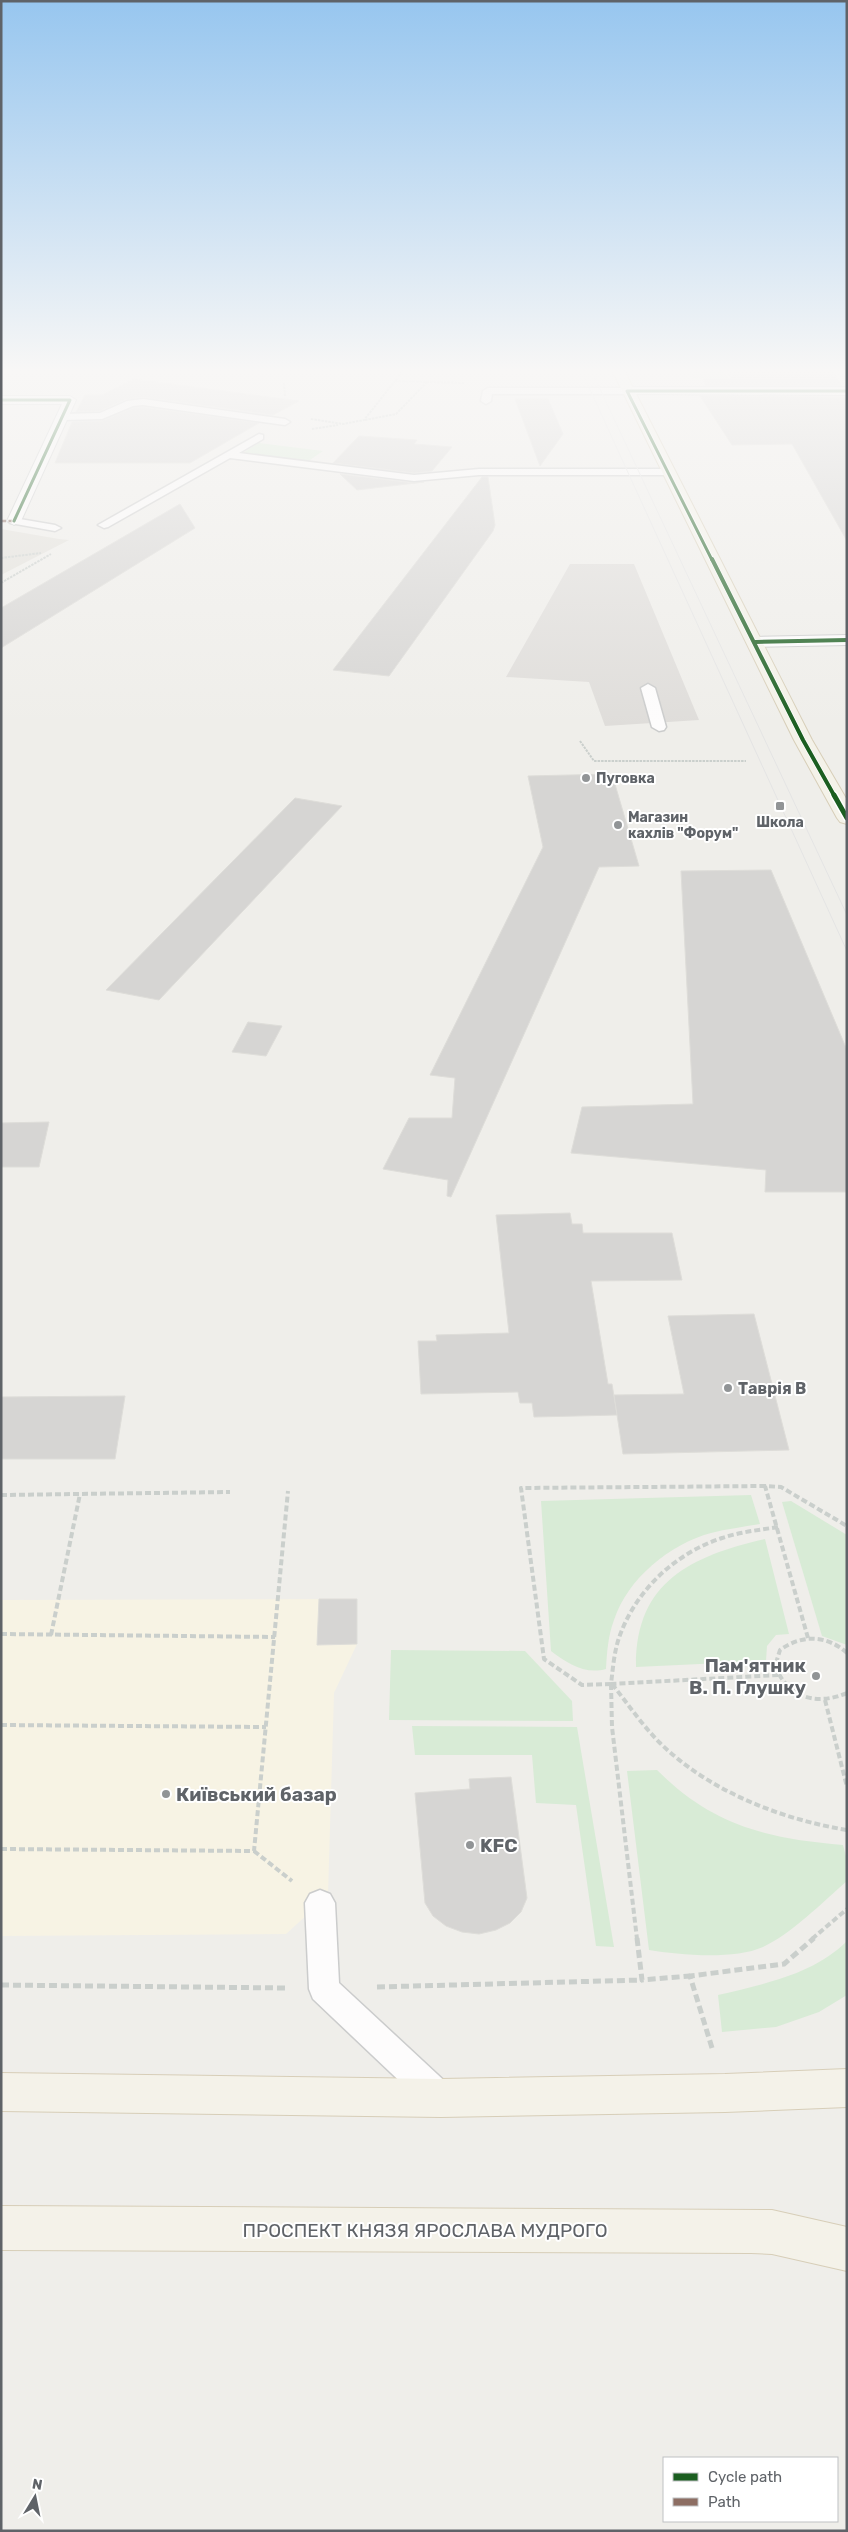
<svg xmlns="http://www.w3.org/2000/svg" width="848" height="2532" font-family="Rubik,sans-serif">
	<rect width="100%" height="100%" fill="#efeeea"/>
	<path fill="#f7f3e4" d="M357 1599V1644L334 1693 328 1895 320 1903 286 1934 1 1936V1600Z"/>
	<path fill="#dfddda" d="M570 564H634L699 720 605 726 589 682 506 677Z"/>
	<path fill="#e2e0da" d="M1 529 59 539 69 540 1 575Z"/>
	<g fill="#d8ebd6">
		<path d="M689 372H724L728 378H692Z"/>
		<path d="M259 443 323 451 307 462 241 454Z"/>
		<path d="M751 1495 760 1524C743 1527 726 1529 711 1533 670 1544 627 1579 614 1620 608 1636 607 1652 606 1669 585 1675 567 1663 551 1651L541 1501Z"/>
		<path d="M791 1501 847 1535V1645L822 1636 782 1502Z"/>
		<path d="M765 1539 789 1634 776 1635 767 1646 766 1661 636 1667C635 1582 691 1556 765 1539Z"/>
		<path d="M391 1650 525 1651 572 1701 573 1721 389 1720Z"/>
		<path d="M412 1726 577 1727 614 1947 596 1946 576 1805 536 1803 532 1755H415Z"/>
		<path d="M657 1770C713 1826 766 1838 843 1845L847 1860V1881C823 1902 791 1934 763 1947 734 1960 679 1955 649 1950L627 1771Z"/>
		<path d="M847 1941V1995L819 2012 776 2027 722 2032 718 1995C763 1984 813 1975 847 1941Z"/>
	</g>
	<g fill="#d6d5d3" stroke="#deddd9">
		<path d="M728 372H833L841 385H705L703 379H731Z"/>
		<path d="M134 379 299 401 273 415 143 397 126 399 100 411 76 412 85 395H102Z"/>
		<path d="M700 396 847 397V541L792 444 732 445Z"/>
		<path d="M515 399H548L563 434 540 466Z"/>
		<path d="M143 407 259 423 190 463H55L72 422 102 421 133 408Z"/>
		<path d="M359 436 417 440 414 444 452 447 432 471 414 473 333 463Z"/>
		<path d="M340 474 414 483 424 482 357 490Z"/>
		<path d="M482 477H488L495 525 493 531 389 676 333 670Z"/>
		<path d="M180 504 195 528 1 648V608Z"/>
		<path d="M612 774 639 866 599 867 451 1197 447 1196 448 1180 383 1169 409 1118H452L455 1078 430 1075 543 847 528 776Z"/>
		<path d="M295 798 342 806 159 1000 106 990Z"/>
		<path d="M771 870 847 1050V1192H765L766 1170 571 1153 582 1107 693 1104 681 871Z"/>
		<path d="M248 1022 282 1026 266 1056 232 1052Z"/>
		<path d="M49 1122 39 1167H1V1123Z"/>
		<path d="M570 1213 572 1224H582L583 1233H672L682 1280 591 1281 608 1384H612L617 1415 534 1417 532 1403H520L518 1392 421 1394 418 1341H437L436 1335 509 1333 496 1215Z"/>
		<path d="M754 1314 789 1450 623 1454 614 1395 684 1394 668 1316Z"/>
		<path d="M125 1396 115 1459H1V1397Z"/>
		<path d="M319 1599H357V1644L317 1645Z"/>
		<path d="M511 1777 527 1898 521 1912 510 1923 496 1930 479 1934 462 1932 446 1926 433 1916 425 1903 415 1793 470 1789 469 1779Z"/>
	</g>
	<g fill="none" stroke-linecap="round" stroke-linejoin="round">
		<defs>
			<g id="lane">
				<path d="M488 388H627L632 391 627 394H492L491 401 486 404 481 401 483 391Z"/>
				<path d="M143 399 285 419 290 422 285 425 143 405 133 406 102 419 63 420 58 417 63 414 100 413 127 401Z"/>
				<path d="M259 434 263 435V439L239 453 414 475 479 469H668L673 472 668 475H479L414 481 230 458 108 527 104 528 98 525Z"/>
				<path d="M14 518 55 525 61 528 55 531 10 523 8 521Z"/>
				<path d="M648 684 655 688 666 727 664 730 659 731 652 727 641 688Z"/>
				<path d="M320 1890 330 1894 335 1903 339 1983 451 2087 456 2098 451 2109 440 2113 429 2109 313 1999 309 1989 305 1903 310 1894Z"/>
			</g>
			<g id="street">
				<path d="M1 396H70L76 400 21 521 14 525 7 521 62 404H1Z"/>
				<path d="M847 635V645L755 647 749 646 747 642 749 638 755 637Z"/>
			</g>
			<path id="secondary" d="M627 387H847V395L623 394 621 391Z"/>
			<g id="primary">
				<path d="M613 372H625L812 740 847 800V824L840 822 837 818 794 740Z"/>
				<path d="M847 2069V2107L725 2112 441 2117 1 2111V2073L441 2079 725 2074Z"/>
				<path d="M1 2206 772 2210 847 2227V2271L772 2254 751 2253 1 2250Z"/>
			</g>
		</defs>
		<use href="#lane" stroke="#cbcccc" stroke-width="3"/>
		<use href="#street" stroke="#cbcccc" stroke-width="2"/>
		<use href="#secondary" stroke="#cacacb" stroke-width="2"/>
		<use href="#primary" stroke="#d7ceb8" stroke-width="2"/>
		<g stroke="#cacfcc" stroke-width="2" stroke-dasharray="2.5 1" stroke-linecap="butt">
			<path d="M395 381 464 383"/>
			<path d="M284 383 285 396"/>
			<path d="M311 419 343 424 364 420 402 372"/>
			<path d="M365 420 396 414 427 382"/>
			<path d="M312 429 338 425"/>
			<path d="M1 558 41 553"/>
			<path d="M1 583 51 554"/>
			<path d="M580 741 594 761H746"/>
		</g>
		<g stroke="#cacfcc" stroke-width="4" stroke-dasharray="6 3" stroke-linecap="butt">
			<path d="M1 1495 230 1492"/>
			<path d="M778 1527C759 1530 740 1532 722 1538 676 1553 637 1589 620 1635 614 1651 613 1668 611 1684L778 1675"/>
			<path d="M1 1634 275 1637"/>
			<path d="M51 1635 80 1494"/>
			<path d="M808 1638 765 1486 781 1487 847 1526"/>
			<path d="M847 1653C827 1635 802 1634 780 1650L775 1666C788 1698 816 1706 847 1693"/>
			<path d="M611 1684 582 1685 544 1659 521 1488 765 1486"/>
			<path d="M611 1684 612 1727 637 1939"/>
			<path d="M612 1684C628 1704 642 1725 660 1743 709 1791 780 1819 847 1830"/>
			<path d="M825 1700 847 1787"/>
			<path d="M1 1725 266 1727"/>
			<path d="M1 1849 254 1851 288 1491"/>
			<path d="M254 1851 292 1881"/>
			<path d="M812 1939 847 1909"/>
		</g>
		<g stroke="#cacfcc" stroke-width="5" stroke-dasharray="8 4" stroke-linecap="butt">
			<path d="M637 1938 642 1980 690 1976"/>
			<path d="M1 1985 288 1988"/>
			<path d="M377 1987 642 1980"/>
			<path d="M712 2048 690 1976 784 1964 814 1938"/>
		</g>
		<use href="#lane" fill="#fdfcfc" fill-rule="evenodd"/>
		<use href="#street" fill="#fdfcfc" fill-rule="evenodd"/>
		<use href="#secondary" fill="#fdfcfc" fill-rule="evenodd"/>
		<use href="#primary" fill="#f4f2e9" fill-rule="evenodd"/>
		<g stroke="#e4e4e4" stroke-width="1">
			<path d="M582 372 847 951"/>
			<path d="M592 372 847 915"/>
		</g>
		<path stroke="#8d6e63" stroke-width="2.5" stroke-dasharray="5 2.5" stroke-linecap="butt" d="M1 521H14"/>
		<defs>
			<g id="cycleway-far2">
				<path d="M1 400H70L14 521"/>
				<path d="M712 560 627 391H847"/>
			</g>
			<g id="cycleway-far1">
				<path d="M712 559 803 740 835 797"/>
				<path d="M755 642 847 640"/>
			</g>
			<path id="cycleway" d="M834 795 847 818"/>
		</defs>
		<use href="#cycleway-far2" stroke="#fff" stroke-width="5"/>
		<use href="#cycleway-far1" stroke="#fff" stroke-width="5.5"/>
		<use href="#cycleway" stroke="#fff" stroke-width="8"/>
		<use href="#cycleway-far2" stroke="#1b5e20" stroke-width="3"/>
		<use href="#cycleway-far1" stroke="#1b5e20" stroke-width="4"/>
		<use href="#cycleway" stroke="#1b5e20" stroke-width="5"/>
	</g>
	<linearGradient id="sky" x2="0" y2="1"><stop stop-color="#97c6ef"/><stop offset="0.51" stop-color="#f8f7f6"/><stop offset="1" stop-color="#f8f7f6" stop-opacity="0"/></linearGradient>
	<rect width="848" height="727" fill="url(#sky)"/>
	<g fill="#919496" stroke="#fff" stroke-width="2">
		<circle cx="586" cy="778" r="5"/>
		<rect x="775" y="801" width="10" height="10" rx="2.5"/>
		<circle cx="618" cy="825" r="5"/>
		<circle cx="728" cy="1388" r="5"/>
		<circle cx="816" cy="1676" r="5"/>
		<circle cx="166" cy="1794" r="5"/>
		<circle cx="470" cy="1845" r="5"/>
	</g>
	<g text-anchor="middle" stroke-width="4" stroke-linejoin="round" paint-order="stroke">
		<g font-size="14" font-weight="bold" fill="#5f6368" stroke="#fff" text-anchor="start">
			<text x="596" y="783">Пуговка</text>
			<text x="628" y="822">Магазин<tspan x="628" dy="16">кахлів "Форум"</tspan></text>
			<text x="780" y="827" text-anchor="middle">Школа</text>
		</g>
		<g font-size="16" font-weight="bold" fill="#5f6368" stroke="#fff" text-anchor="start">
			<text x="738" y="1394">Таврія В</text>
		</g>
		<g font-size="19" font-weight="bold" fill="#5f6368" stroke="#fff" text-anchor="start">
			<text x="806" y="1672" text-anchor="end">Пам'ятник<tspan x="806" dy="22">В. П. Глушку</tspan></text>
			<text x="176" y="1801">Київський базар</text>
			<text x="480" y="1852">KFC</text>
		</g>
		<g font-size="19" fill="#5f6368" stroke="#fff">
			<text x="425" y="2237">ПРОСПЕКТ КНЯЗЯ ЯРОСЛАВА МУДРОГО</text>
		</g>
	</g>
	<rect width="848" height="2532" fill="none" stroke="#5f6368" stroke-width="5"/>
	<rect x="663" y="2457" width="175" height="65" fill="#ffffff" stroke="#bfc1c3"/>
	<rect x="673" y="2473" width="25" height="8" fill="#1b5e20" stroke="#bfc1c3"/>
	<text x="708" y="2482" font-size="15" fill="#5f6368">Cycle path</text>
	<rect x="673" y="2498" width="25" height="8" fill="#8d6e63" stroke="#bfc1c3"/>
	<text x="708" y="2507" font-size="15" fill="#5f6368">Path</text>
	<g transform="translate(35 2497) rotate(10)" stroke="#ffffff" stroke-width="4" paint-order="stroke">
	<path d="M0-4L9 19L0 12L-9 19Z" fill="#5f6368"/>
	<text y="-8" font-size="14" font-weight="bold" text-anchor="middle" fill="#5f6368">N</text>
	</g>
</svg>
